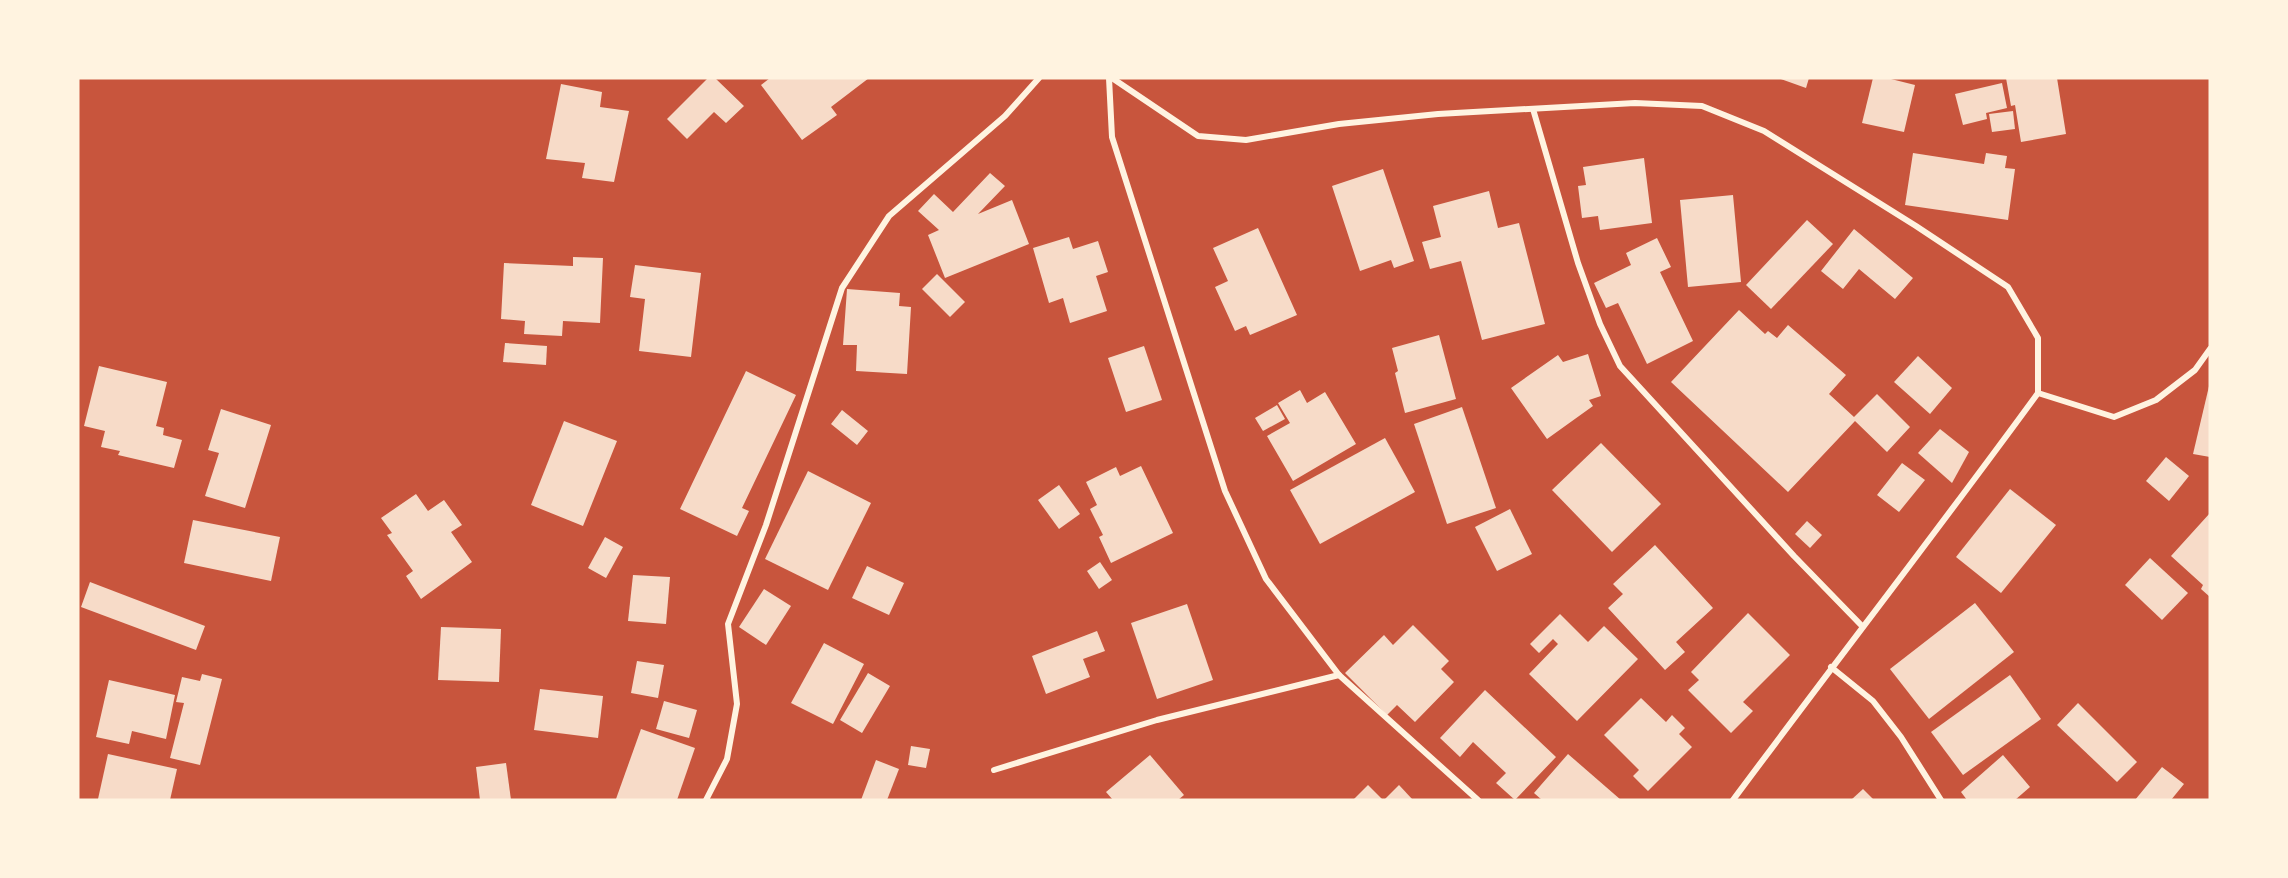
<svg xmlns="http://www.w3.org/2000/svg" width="2288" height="878" font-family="Overpass,sans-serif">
	<rect width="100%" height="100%" fill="#c8553d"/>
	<g fill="#f7dbc8">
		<path d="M708 78H715L744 106 726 123 714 112 687 139 667 119Z"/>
		<path d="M770 78H869L831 107 837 115 802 140 761 85Z"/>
		<path d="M1778 78H1809L1806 88Z"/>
		<path d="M1873 78H1887L1915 85 1904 132 1862 123Z"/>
		<path d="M2006 78H2057L2066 134 2021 142 2015 105 2011 106Z"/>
		<path d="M2002 83 2007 108 1986 113 1987 119 1963 125 1955 94Z"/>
		<path d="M561 84 602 92 600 107 629 111 614 182 582 178 585 163 546 159Z"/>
		<path d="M2013 111 2015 129 1992 132 1989 114Z"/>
		<path d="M1913 153 1984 164 1986 153 2007 156 2005 168 2015 169 2008 220 1905 205Z"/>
		<path d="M1644 158 1652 223 1600 230 1598 216 1582 218 1578 186 1586 185 1583 167Z"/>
		<path d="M1383 169 1414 261 1394 268 1391 260 1360 271 1332 186Z"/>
		<path d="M990 173 1005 186 978 214 1012 200 1029 244 945 278 928 235 939 230 918 211 934 194 953 212Z"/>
		<path d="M1489 191 1498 228 1519 223 1545 324 1482 340 1461 261 1430 269 1422 242 1441 237 1433 206Z"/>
		<path d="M1733 195 1741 282 1688 287 1680 200Z"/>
		<path d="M1807 220 1833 244 1771 309 1746 285Z"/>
		<path d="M1258 228 1297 315 1250 335 1246 326 1235 331 1215 287 1228 281 1213 248Z"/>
		<path d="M1854 229 1913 278 1895 299 1859 269 1843 289 1821 271Z"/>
		<path d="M1069 237 1073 249 1098 241 1108 272 1096 276 1107 311 1070 323 1063 298 1049 303 1033 248Z"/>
		<path d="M1657 238 1671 267 1660 272 1693 341 1647 364 1618 303 1606 308 1594 283 1631 265 1626 253Z"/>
		<path d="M573 257 603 258 600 323 563 321 562 336 524 334 525 321 501 319 504 263 573 266Z"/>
		<path d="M635 265 701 273 691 357 639 351 645 299 630 297Z"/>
		<path d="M937 274 965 302 950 317 922 289Z"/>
		<path d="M847 289 900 293 899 306 911 307 907 374 856 371 857 345H843Z"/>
		<path d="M1739 310 1765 334 1768 331 1777 338 1788 325 1846 375 1829 394 1854 417 1877 394 1910 427 1887 452 1855 421 1788 492 1671 382Z"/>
		<path d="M1439 335 1456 399 1405 413 1395 373 1398 371 1392 348Z"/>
		<path d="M505 343 547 346 546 365 503 362Z"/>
		<path d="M1144 346 1162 400 1126 412 1108 358Z"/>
		<path d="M1588 354 1601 396 1589 400 1593 406 1547 439 1511 388 1558 355 1563 362Z"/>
		<path d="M1918 356 1952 388 1930 414 1894 382Z"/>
		<path d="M99 366 167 382 156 426 164 428 163 435 182 440 174 468 118 455 120 451 101 447 105 431 84 426Z"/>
		<path d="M746 371 796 395 742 508 749 511 737 536 680 509Z"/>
		<path d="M2210 382V457L2193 454Z"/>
		<path d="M1300 390 1307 403 1325 392 1356 444 1293 481 1267 436 1290 423 1278 403Z"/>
		<path d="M1277 405 1285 419 1263 431 1255 418Z"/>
		<path d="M1462 407 1496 508 1447 524 1414 424Z"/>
		<path d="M221 409 271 425 245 508 205 496 219 453 208 450Z"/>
		<path d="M842 410 868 431 857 445 831 424Z"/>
		<path d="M564 421 617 441 583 526 531 505Z"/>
		<path d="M1940 429 1969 452 1952 483 1918 453Z"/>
		<path d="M1385 438 1415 492 1320 544 1290 490Z"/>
		<path d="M1601 443 1661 504 1612 552 1552 490Z"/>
		<path d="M2166 457 2189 476 2169 501 2146 481Z"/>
		<path d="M1902 463 1925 480 1899 512 1877 495Z"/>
		<path d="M1141 466 1173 533 1111 563 1099 537 1103 535 1090 509 1097 505 1086 482 1116 467 1120 476Z"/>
		<path d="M808 471 871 503 828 590 765 559Z"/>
		<path d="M1059 485 1080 514 1059 529 1038 500Z"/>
		<path d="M2010 489 2056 525 2001 593 1956 557Z"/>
		<path d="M416 494 428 511 444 500 462 525 451 532 472 562 421 599 406 576 413 571 387 535 392 533 381 518Z"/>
		<path d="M1510 509 1532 554 1497 571 1475 527Z"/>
		<path d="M2210 513V597L2201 589 2203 585 2171 556Z"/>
		<path d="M193 520 280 537 271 581 184 563Z"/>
		<path d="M1807 521 1822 535 1810 548 1795 534Z"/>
		<path d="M605 537 623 547 606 578 588 568Z"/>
		<path d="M1655 545 1713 608 1676 642 1685 652 1665 670 1608 608 1623 594 1613 584Z"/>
		<path d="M2150 558 2188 593 2162 620 2125 585Z"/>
		<path d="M1100 562 1112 580 1099 589 1087 571Z"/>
		<path d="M867 566 904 583 889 615 852 598Z"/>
		<path d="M633 575 670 577 666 624 628 621Z"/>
		<path d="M90 582 205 626 196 650 81 607Z"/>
		<path d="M764 589 791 606 766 645 739 627Z"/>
		<path d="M1975 603 2014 652 1929 719 1890 669Z"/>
		<path d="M1187 604 1213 680 1157 699 1131 623Z"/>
		<path d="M1748 613 1790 655 1743 702 1753 711 1731 733 1688 690 1699 680 1691 672Z"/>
		<path d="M1560 614 1588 642 1604 626 1638 659 1577 721 1529 674 1558 644 1553 639 1539 653 1530 644Z"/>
		<path d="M1413 625 1449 661 1441 669 1454 682 1415 722 1397 705 1387 715 1345 673 1384 635 1393 645Z"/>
		<path d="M441 627 501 629 499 682 438 680Z"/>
		<path d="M1097 631 1105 651 1083 659 1090 677 1046 694 1032 656Z"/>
		<path d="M824 643 864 664 833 724 791 703Z"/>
		<path d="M637 661 664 665 658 698 631 693Z"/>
		<path d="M868 673 890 686 862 733 840 720Z"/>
		<path d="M202 674 222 679 200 765 170 758 184 703 176 702 182 677 200 681Z"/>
		<path d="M2010 675 2041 719 1963 775 1931 732Z"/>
		<path d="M109 680 175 695 166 739 132 731 129 744 96 737Z"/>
		<path d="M540 689 603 696 598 738 534 730Z"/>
		<path d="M1485 690 1556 757 1515 800 1496 783 1506 773 1473 742 1460 757 1440 738Z"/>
		<path d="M1641 698 1666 722 1672 715 1685 728 1679 734 1692 747 1648 791 1633 776 1639 770 1604 735Z"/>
		<path d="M664 701 697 710 689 738 656 729Z"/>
		<path d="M2078 703 2137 762 2117 782 2057 725Z"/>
		<path d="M641 729 695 748 677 800 616 799Z"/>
		<path d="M911 746 930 749 926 768 908 765Z"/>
		<path d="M108 754 177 769 170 800 98 799Z"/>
		<path d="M1568 754 1621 800H1542L1534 793Z"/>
		<path d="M1150 755 1184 795 1178 800H1113L1106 792Z"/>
		<path d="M2003 755 2030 787 2015 800H1967L1961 792Z"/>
		<path d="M876 760 899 769 887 800H861Z"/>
		<path d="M506 763 511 800H480L476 767Z"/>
		<path d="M2162 767 2184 784 2171 800H2135Z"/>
		<path d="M1368 785 1383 800H1353Z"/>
		<path d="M1399 785 1413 800H1384Z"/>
		<path d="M1863 789 1874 800H1851Z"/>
	</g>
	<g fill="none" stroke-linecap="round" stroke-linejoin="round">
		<g stroke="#fff3e0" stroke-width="6">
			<path d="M1109 78 1112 137 1225 491 1266 579 1339 675 1478 800"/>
			<path d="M1112 78 1198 136 1246 140 1339 124 1438 114 1635 103 1702 106 1764 131 1916 226 2008 287 2038 338V393"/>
			<path d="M1533 109 1578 263 1600 324 1620 366 1794 556 1862 626"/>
			<path d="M1831 667 1873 701 1901 737 1941 800"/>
			<path d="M994 770 1157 720 1339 675"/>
			<path d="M706 800 727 759 737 704 728 624 766 525 842 288 889 216 1005 116 1039 78"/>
			<path d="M1733 800C1834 664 1938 530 2038 393L2114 417 2156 400 2195 370 2210 349"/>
		</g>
	</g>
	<rect width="2288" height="878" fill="none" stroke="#fff3e0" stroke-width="159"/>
</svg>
